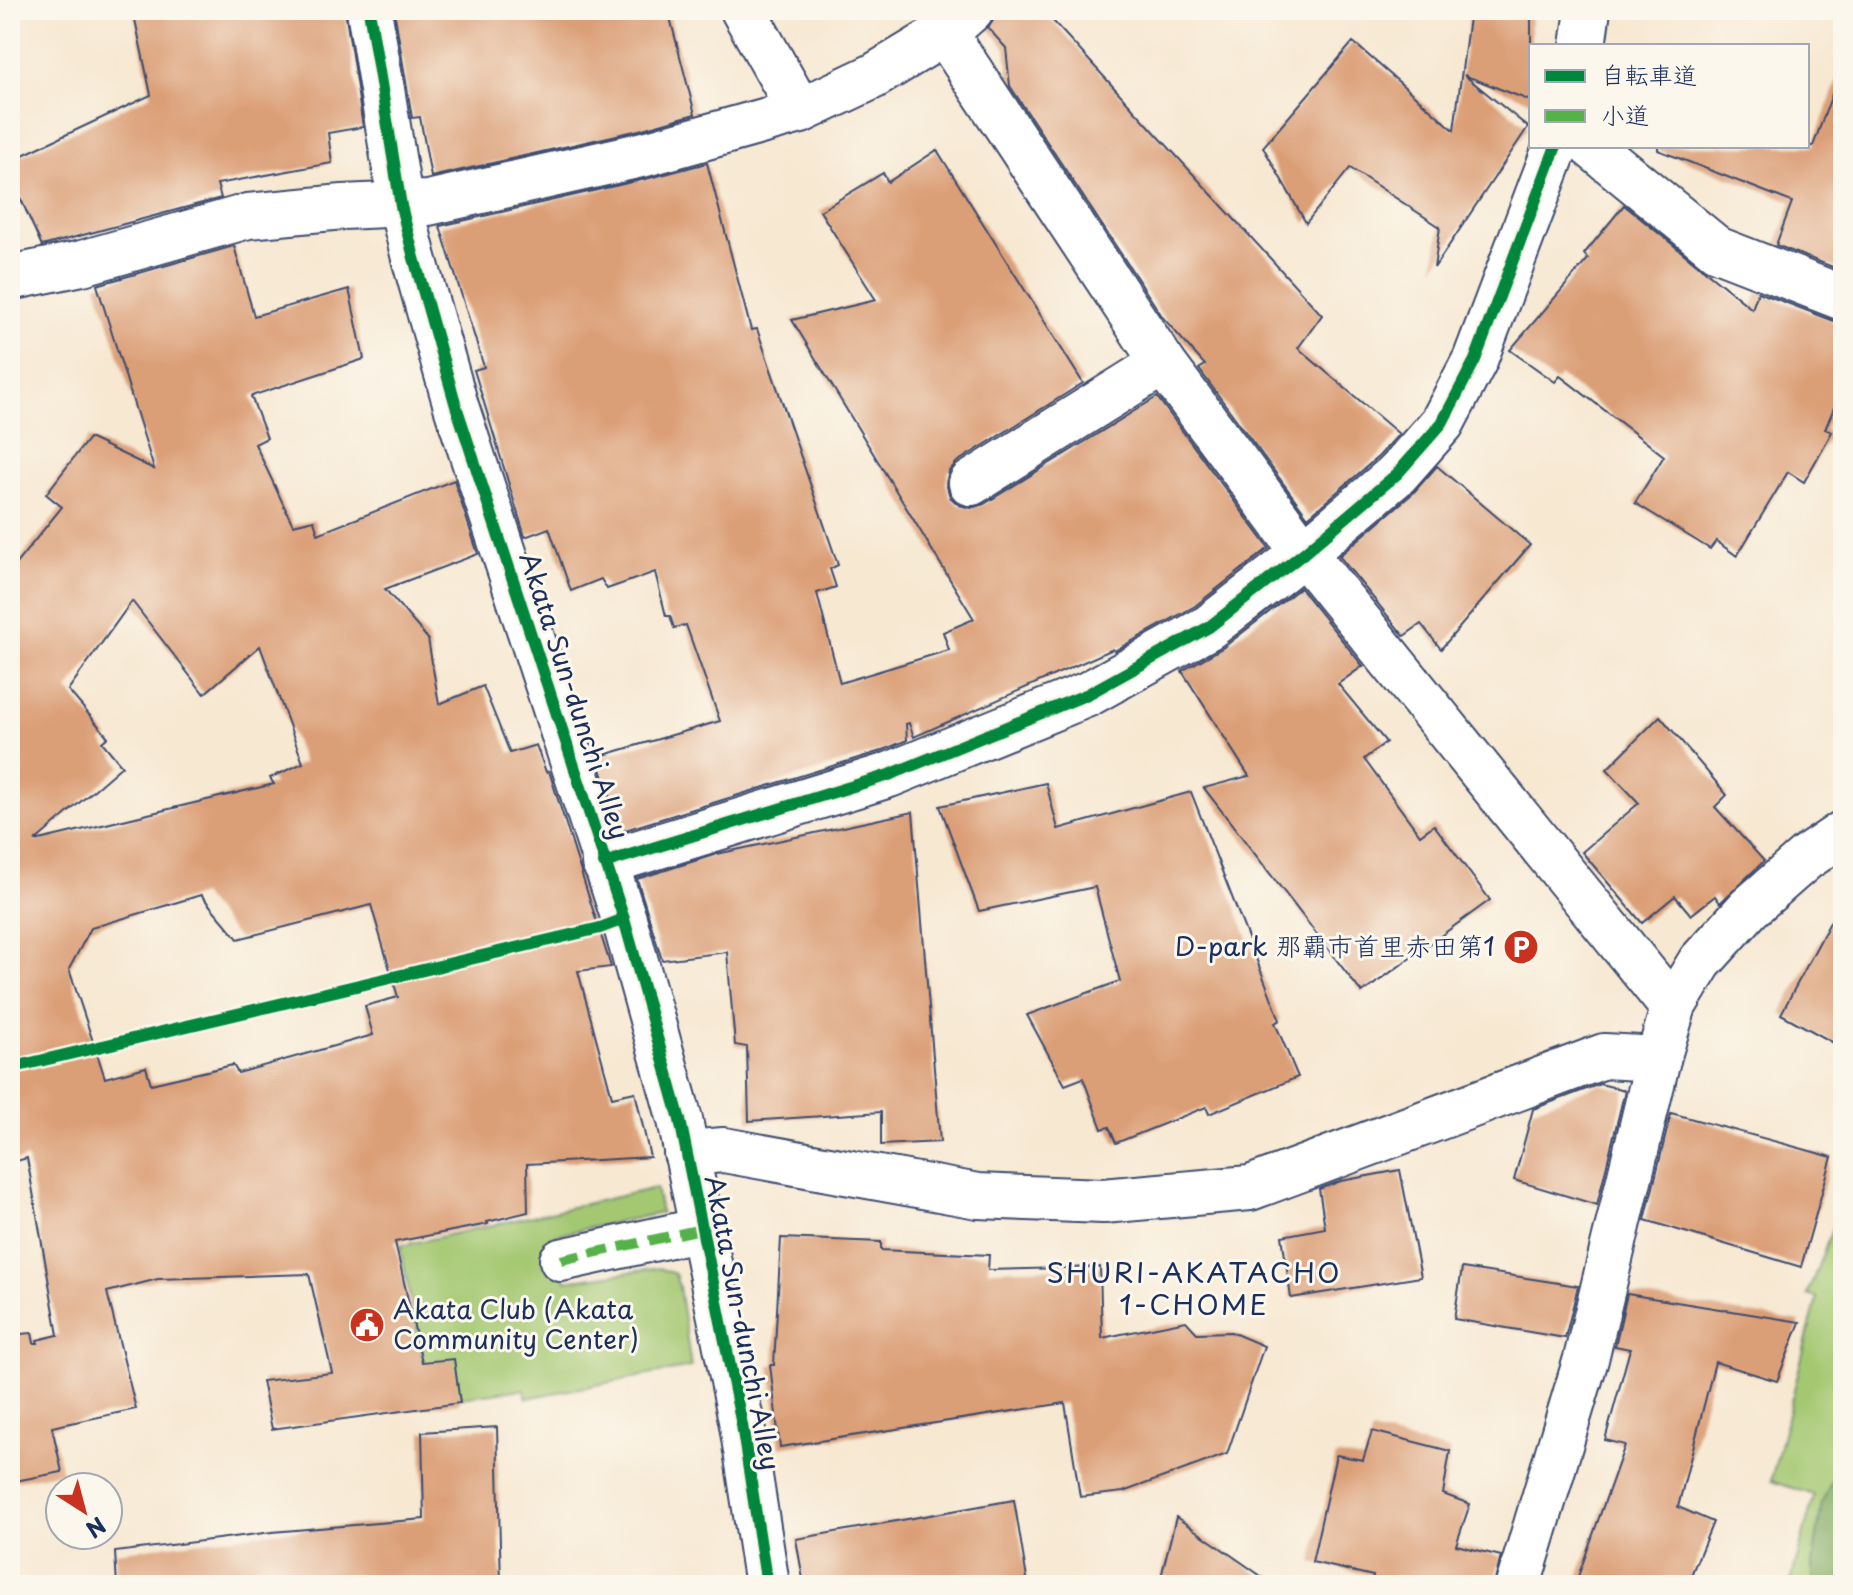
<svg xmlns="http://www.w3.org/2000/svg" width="1853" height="1595" font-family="'Playpen Sans','Klee One',sans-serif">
	<rect width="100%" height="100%" fill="#fbf7ec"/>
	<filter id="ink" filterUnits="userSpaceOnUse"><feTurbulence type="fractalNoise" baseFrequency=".0125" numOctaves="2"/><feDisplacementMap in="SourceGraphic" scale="16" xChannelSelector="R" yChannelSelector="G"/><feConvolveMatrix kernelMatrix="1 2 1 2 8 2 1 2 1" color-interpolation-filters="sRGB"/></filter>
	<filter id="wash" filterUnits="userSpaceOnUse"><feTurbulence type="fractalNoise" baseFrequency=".006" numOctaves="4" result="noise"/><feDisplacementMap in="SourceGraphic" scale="32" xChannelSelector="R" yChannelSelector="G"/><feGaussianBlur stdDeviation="1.8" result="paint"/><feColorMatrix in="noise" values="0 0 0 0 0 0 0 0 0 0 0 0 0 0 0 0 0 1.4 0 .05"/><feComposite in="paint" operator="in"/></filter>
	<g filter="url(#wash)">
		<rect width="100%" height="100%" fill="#f7e8d2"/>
		<g fill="#a4c871" stroke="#607c68" stroke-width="2">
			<path d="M656 1188 661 1213 555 1235 566 1281 659 1268 675 1274 679 1287 691 1367 527 1398 524 1389 431 1401 400 1246Z"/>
			<path d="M1843 1201V1585H1790L1814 1495 1771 1481 1817 1298 1807 1295Z"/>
		</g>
		<path fill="#83ac63" stroke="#4f6e60" stroke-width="2" d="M1843 1456V1585H1813V1563L1822 1502Z"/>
		<g id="blocks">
			<g fill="#db9f77" fill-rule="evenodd">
				<path d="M133 10H345L363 127 328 133 332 163 217 184 221 198 42 246 10 175V161L151 95Z"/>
				<path d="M394 10H668L695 114 639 130 431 177 420 117 412 118Z"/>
				<path d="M995 10H1043L1322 315 1298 348 1399 434 1379 456 1308 517 1199 369 1205 365 1164 319 1010 86 1006 48 988 28 994 19Z"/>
				<path d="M1470 10H1531V101L1464 75 1528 127 1434 268 1440 227 1350 168 1306 223 1263 147 1353 42 1454 130Z"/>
				<path d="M1838 78 1843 79V271L1776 245 1792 202 1658 150V146H1813Z"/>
				<path d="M937 150 1083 383 957 462 949 471 946 483 950 497 959 505 971 508 984 504 1157 397 1269 548 1195 606 1114 651 1113 649 914 737 909 723 906 724 907 740 881 751 622 831 597 757 720 721 686 625 674 628 670 616H666L655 572 607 589 601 579 571 591 549 528 525 537 474 370 484 367 440 226 650 178 707 163 751 330 757 329 838 565 830 569 836 587 817 593 840 683 949 650 943 632 974 619 792 320 876 300 820 211 883 173 888 182Z"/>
				<path d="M1624 205 1752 309 1758 292 1834 321 1843 322V387L1825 429 1832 432 1804 482 1788 472 1737 556 1716 541 1710 549 1635 503 1664 456 1560 376 1555 382 1510 350 1588 259 1584 254Z"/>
				<path d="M234 246 254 316 349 289 364 359 251 396 267 438 255 444 293 525 314 520 318 534 454 480 478 554 385 589 428 639 439 704 483 686 510 753 536 745 546 772 549 771 611 967 578 971 612 1097 635 1092 650 1157 527 1164 528 1212 487 1222 488 1224 395 1242 422 1362 454 1359 460 1403 272 1429 262 1381 332 1373 309 1274 158 1279 107 1292 136 1409 52 1427 62 1472 10 1482V1335L32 1333 34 1343H38L37 1340 58 1335 27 1158 10 1163V571L62 507 46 494 89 438 154 469 97 285ZM132 601 204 694 260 646 303 763 270 778 274 784 35 841 122 766 102 742 108 737 68 690ZM201 895 238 939 371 905 398 997 365 1006 373 1035 238 1073 233 1065 151 1084 146 1067 105 1078 69 969 91 928Z"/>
				<path d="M1437 466 1530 545 1441 649 1421 624 1404 636 1339 556 1413 493Z"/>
				<path d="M1300 588 1363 666 1338 684 1386 742 1364 759 1420 835 1434 825 1490 900 1362 993 1204 788 1249 776 1182 671 1224 647Z"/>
				<path d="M1660 716 1727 795 1715 807 1764 861 1720 903 1715 896 1691 915 1675 896 1642 923 1582 852 1639 803 1607 769Z"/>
				<path d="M1046 783 1058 829 1191 792 1280 1020 1275 1023 1298 1077 1209 1114 1206 1107 1116 1143 1109 1127 1102 1129 1083 1078 1065 1085 1027 1015 1120 981 1095 887 979 911 940 806Z"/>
				<path d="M913 812 940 1142 881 1145V1112L749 1121 747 1047 735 1045 727 952 662 960 637 879 717 854Z"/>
				<path d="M1843 898V1048L1781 1014Z"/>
				<path d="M1600 1084 1625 1090 1597 1205 1514 1180 1533 1109Z"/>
				<path d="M1671 1113 1832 1157 1801 1267 1645 1220Z"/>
				<path d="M1400 1170 1421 1277 1291 1298 1282 1236 1325 1228 1319 1189 1341 1181Z"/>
				<path d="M781 1238 881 1242V1250L989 1255 988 1270 1100 1267 1102 1338 1186 1321 1197 1333 1231 1332 1264 1346 1227 1454 1123 1492 1080 1497 1065 1403 780 1447 770 1365H774Z"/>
				<path d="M1462 1268 1578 1286 1565 1338 1454 1319Z"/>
				<path d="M1627 1294 1800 1322 1777 1381 1715 1362 1678 1507 1713 1522 1687 1585H1575L1625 1445 1605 1440 1630 1349 1615 1346Z"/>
				<path d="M497 1427 501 1585H117L115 1552 272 1532 424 1519 422 1432Z"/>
				<path d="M1372 1431 1450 1451 1443 1494 1470 1504 1456 1545 1501 1556 1494 1585H1371L1373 1576 1312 1562 1336 1455 1363 1460Z"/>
				<path d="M1014 1500 1028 1585H804L796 1539Z"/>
				<path d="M1176 1517 1274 1585H1159Z"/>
			</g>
		</g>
	</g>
	<g filter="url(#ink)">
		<use href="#blocks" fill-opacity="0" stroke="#3c4b6f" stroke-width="2"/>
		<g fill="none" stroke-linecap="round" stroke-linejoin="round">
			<defs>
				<path id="pedestrian" d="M561 1260 702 1229"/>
				<g id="minor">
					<path d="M369 10 401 206 414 258 456 406 624 919 680 1120 742 1425 767 1585"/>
					<path d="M743 10 800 111"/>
					<path d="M945 33 1163 363 1304 553 1664 997 1674 1005"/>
					<path d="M1583 46 1588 10"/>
					<path d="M1591 146 1717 249 1843 298"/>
					<path d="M10 278 82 263 248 216 343 207 428 203 645 154 800 111 874 76 945 33 971 10"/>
					<path d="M971 483 1163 363"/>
					<path d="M604 863 889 775 1088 694 1209 627 1304 553 1397 474 1442 423 1475 360 1556 146"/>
					<path d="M686 1153 724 1150 978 1196 1103 1201 1250 1188 1604 1056 1658 1059"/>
					<path d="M1518 1585 1586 1359 1658 1059 1674 1005 1700 962 1749 908 1806 858 1843 833"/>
				</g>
			</defs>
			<use href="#pedestrian" stroke="#3c4b6f" stroke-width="46"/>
			<use href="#minor" stroke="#3c4b6f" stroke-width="48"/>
			<use href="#pedestrian" stroke="#fff" stroke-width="42"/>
			<use href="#minor" stroke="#fff" stroke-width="44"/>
			<path stroke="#55b248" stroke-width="10" stroke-dasharray="20 10" stroke-linecap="butt" d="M561 1260 702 1229"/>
			<defs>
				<g id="cycleway">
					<path d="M369 10 401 206 414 258 456 406 624 919 680 1120 742 1425 767 1585"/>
					<path d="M604 863 889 775 1088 694 1209 627 1304 553 1397 474 1442 423 1475 360 1556 146"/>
					<path d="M10 1068 600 928 624 919"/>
				</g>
			</defs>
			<use href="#cycleway" stroke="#fbf7ec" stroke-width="17"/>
			<use href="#cycleway" stroke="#00873e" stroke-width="12"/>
		</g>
	</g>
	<defs>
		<symbol id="parking-disc" viewBox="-11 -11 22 22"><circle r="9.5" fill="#c8321e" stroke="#fbf7ec"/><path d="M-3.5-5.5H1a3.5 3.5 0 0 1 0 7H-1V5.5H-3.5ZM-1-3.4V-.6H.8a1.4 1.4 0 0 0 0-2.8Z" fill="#fff"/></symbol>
		<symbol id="civic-disc" viewBox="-11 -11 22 22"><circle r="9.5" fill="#c8321e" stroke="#fbf7ec"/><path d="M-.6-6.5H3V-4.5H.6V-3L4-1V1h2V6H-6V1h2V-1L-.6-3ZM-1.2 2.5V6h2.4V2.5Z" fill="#fff"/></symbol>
	</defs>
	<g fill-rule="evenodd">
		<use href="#parking-disc" x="1501" y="927" width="40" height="40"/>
		<use href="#civic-disc" x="347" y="1305" width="40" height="40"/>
	</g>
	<g text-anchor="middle" stroke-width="6" stroke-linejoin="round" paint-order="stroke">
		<g font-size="26" fill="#1b2f5e" stroke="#fbf7ec">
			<text transform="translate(574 696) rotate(72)" y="9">Akata Sun-dunchi Alley</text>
			<text transform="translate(742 1323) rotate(79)" y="9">Akata Sun-dunchi Alley</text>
		</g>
		<g font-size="26" fill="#1b2f5e" stroke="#fbf7ec" text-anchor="end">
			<text x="1495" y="956">D-park 那覇市首里赤田第1</text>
			<text x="393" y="1319" text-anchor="start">Akata Club (Akata<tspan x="393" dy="30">Community Center)</tspan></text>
		</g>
		<g font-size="28" letter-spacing="2" fill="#1b2f5e" stroke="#fbf7ec">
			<text x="1194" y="1283">SHURI-AKATACHO<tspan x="1194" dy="32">1-CHOME</tspan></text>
		</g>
	</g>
	<rect width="1853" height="1595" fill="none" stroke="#fbf7ec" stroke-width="40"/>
	<rect x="1529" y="44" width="280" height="104" fill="#fbf7ec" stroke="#a1a7b3" stroke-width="2"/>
	<rect x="1545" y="70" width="40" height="12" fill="#00873e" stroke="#a1a7b3" stroke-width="2"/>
	<text x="1601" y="84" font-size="24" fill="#1b2f5e">自転車道</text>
	<rect x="1545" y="110" width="40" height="12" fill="#55b248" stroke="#a1a7b3" stroke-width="2"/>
	<text x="1601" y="124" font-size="24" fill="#1b2f5e">小道</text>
	<g transform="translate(84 1511) rotate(144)"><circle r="38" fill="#fbf7ec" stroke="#a1a7b3" stroke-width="2"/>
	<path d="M0-6L14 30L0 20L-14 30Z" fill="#c8321e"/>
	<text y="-12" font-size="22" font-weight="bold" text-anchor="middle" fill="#1b2f5e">N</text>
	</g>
</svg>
